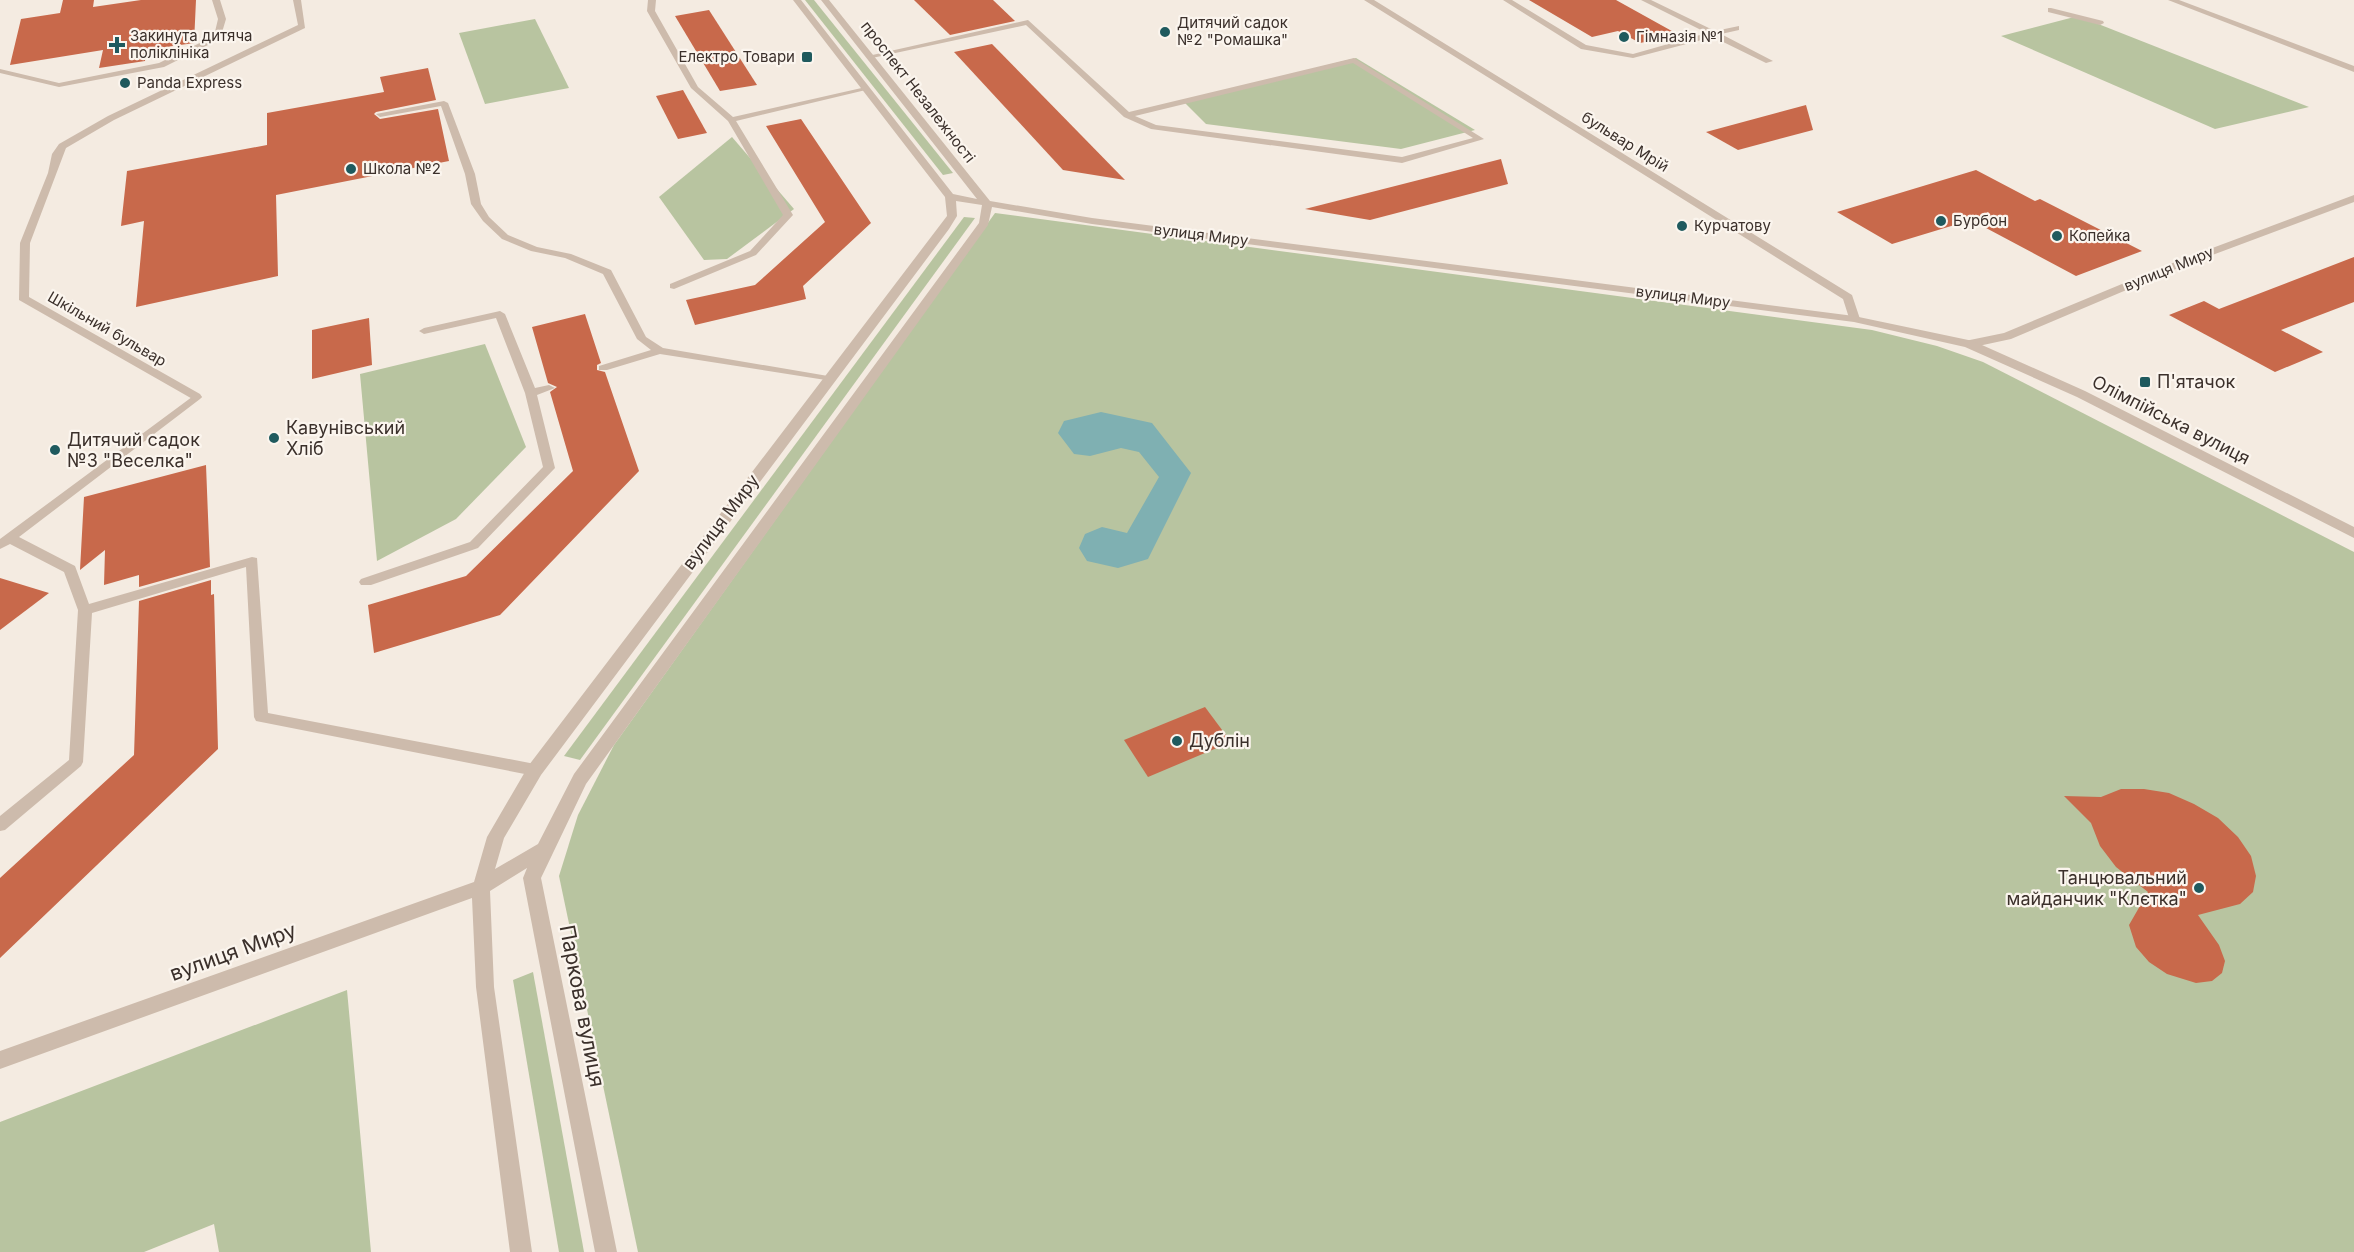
<svg xmlns="http://www.w3.org/2000/svg" width="2354" height="1252" font-family="Inter,sans-serif">
	<rect width="100%" height="100%" fill="#f4ebe1"/>
	<g fill="#b8c4a0">
		<path d="M805 0H814L953 173 943 175Z"/>
		<path d="M2078 16 2309 107 2215 129 2001 36Z"/>
		<path d="M535 19 569 88 485 104 459 33Z"/>
		<path d="M1356 58 1475 130 1401 149 1206 124 1183 101Z"/>
		<path d="M732 137 794 209 727 259 704 260 659 197Z"/>
		<path d="M995 213 1872 330 1937 346 1983 362 2354 552V1252H638L559 876 578 815 614 745Z"/>
		<path d="M964 217 975 218 580 760 564 756Z"/>
		<path d="M485 344 526 447 456 519 377 561 360 374Z"/>
		<path d="M533 972 584 1252H559L513 980Z"/>
		<path d="M347 990 371 1252H219L214 1224 144 1252H0V1122Z"/>
	</g>
	<path fill="#7fb0b2" d="M1101 412 1152 423 1191 473 1148 559 1118 568 1087 561 1079 548 1085 534 1102 527 1127 533 1159 477 1139 452 1121 448 1090 456 1074 454 1058 433 1064 421Z"/>
	<g fill="#c8694b">
		<path d="M63 0H94L93 7 141 0H196L194 43 146 50 145 61 99 68 103 50 10 65 21 19 60 13Z"/>
		<path d="M914 0H993L1015 21 950 35Z"/>
		<path d="M1529 0H1616L1679 35 1640 43 1618 31 1592 37Z"/>
		<path d="M709 10 757 85 720 91 675 16Z"/>
		<path d="M992 44 1125 180 1063 170 954 52Z"/>
		<path d="M428 68 436 100 376 112 374 114 380 119 438 109 449 161 276 195 278 276 136 307 144 221 121 226 127 171 267 145V113L384 92 380 77Z"/>
		<path d="M683 90 707 133 678 139 656 96Z"/>
		<path d="M1806 105 1813 130 1738 150 1706 132Z"/>
		<path d="M801 119 871 223 803 286 806 299 695 325 686 300 755 285 825 222 766 126Z"/>
		<path d="M1501 159 1508 184 1370 220 1305 209Z"/>
		<path d="M1976 170 2035 201 2040 199 2142 251 2076 276 1971 220 1892 244 1837 212Z"/>
		<path d="M2354 257V302L2281 330 2323 352 2275 372 2169 315 2204 301 2219 309Z"/>
		<path d="M585 314 601 363 597 365V370L605 372 639 471 500 615 374 653 368 605 466 576 573 471 550 392 557 387 548 383 532 327Z"/>
		<path d="M369 318 372 365 312 379V330Z"/>
		<path d="M206 465 210 567 139 587V575L104 585 105 550 80 570 84 497Z"/>
		<path d="M0 578 49 593 0 630Z"/>
		<path d="M211 580V595L214 594 218 749 0 958V878L134 755 139 601Z"/>
		<path d="M1205 707 1231 742 1148 777 1124 740Z"/>
		<path d="M2121 789H2144L2169 793 2194 804 2218 818 2238 837 2251 856 2256 876 2253 892 2240 904 2198 915 2219 945 2225 961 2222 973 2212 981 2196 983 2167 974 2149 962 2136 947 2129 925 2148 892 2116 867 2100 846 2091 823 2064 796 2101 797Z"/>
	</g>
	<g fill="none" stroke-linecap="round" stroke-linejoin="round">
		<g fill="#cdbbac" fill-rule="evenodd">
			<path d="M212 0H220L226 19 220 39 164 67 59 87 0 73V69L59 83 159 63 214 36 218 19Z"/>
			<path d="M648 0H656L655 11 698 87 733 117 866 87 870 89 736 121 793 215 756 255 674 289 670 288V284L750 251 783 215 728 121 691 88 647 11Z"/>
			<path d="M1503 0H1512L1586 45 1633 54 1707 33 1641 0H1651L1715 31 1739 26V30L1721 34 1773 61 1766 63 1713 37 1633 58 1581 49Z"/>
			<path d="M2051 8 2103 21 2104 23 2100 25 2048 12V8Z"/>
			<path d="M1028 20 1129 112 1354 58 1484 139 1402 163 1151 129 1124 117 1026 25 872 58 868 56ZM1353 63 1473 138 1402 157 1156 125 1135 116Z"/>
			<path d="M444 101 448 103 475 174 481 204 489 217 508 235 537 247 571 254 611 270 646 337 663 348 828 376 832 377V381L660 354 607 370H599V366L651 350 637 339 603 274 565 258 531 251 502 239 483 221 471 204 465 174 441 106 380 117 376 114Z"/>
			<path d="M500 311 505 314 535 388 549 385 555 388 537 395 555 468 478 548 371 585H361L359 582 361 579 470 542 543 467 525 393 496 318 424 334 419 331 424 328Z"/>
			<path d="M196 394 202 397 200 399 19 537 75 566 89 604 252 557 257 558 268 713 535 764 540 766 542 770 540 774 535 776 256 721 254 717 246 567 92 613 83 762 81 766 5 830 0 831V816L69 760 78 610 64 572 10 544 0 549V539Z"/>
		</g>
		<g fill="#cdbbac" fill-rule="evenodd">
			<path d="M293 0H301L305 28 114 120 66 148 30 243 29 297 200 394 202 397 196 401 19 300 20 243 48 173 52 154 59 144 108 116 298 25Z"/>
			<path d="M1364 0H1374L1852 295 1860 319 1858 321H1850L1843 299Z"/>
		</g>
		<path fill="#cdbbac" fill-rule="evenodd" d="M2354 195V202L2183 266 2011 339 1969 348 1963 344 1965 341 2004 333 2175 262Z"/>
		<g fill="#cdbbac" fill-rule="evenodd">
			<path d="M793 0H801L953 194 977 199 821 0H829L990 201 1092 218 1854 316 1973 341 2085 391 2354 527V538L2077 397 1965 347 1854 322 1092 224 992 207 988 225 586 784 541 878 617 1252H595L523 878 527 868 490 891 494 987 532 1252H510L476 987 472 898 0 1069V1051L474 882 487 837 529 765 947 216 945 197ZM956 201 982 205 979 223 574 774 538 844 495 869 504 838 541 775 949 229 957 216Z"/>
			<path d="M2168 0H2179L2354 66V72Z"/>
		</g>
	</g>
	<g fill="#1f5a5e" stroke="#fbf5ee" stroke-width="2">
		<circle cx="1165" cy="32" r="6"/>
		<circle cx="1624" cy="37" r="6"/>
		<path d="M114 36h6v6h6v6h-6v6h-6v-6h-6v-6h6z"/>
		<rect x="801" y="51" width="12" height="12" rx="3"/>
		<circle cx="125" cy="83" r="6"/>
		<circle cx="351" cy="169" r="6"/>
		<circle cx="1941" cy="221" r="6"/>
		<circle cx="1682" cy="226" r="6"/>
		<circle cx="2057" cy="236" r="6"/>
		<rect x="2139" y="376" width="12" height="12" rx="3"/>
		<circle cx="274" cy="438" r="6"/>
		<circle cx="55" cy="450" r="6"/>
		<circle cx="1177" cy="741" r="6"/>
		<circle cx="2199" cy="888" r="6"/>
	</g>
	<g text-anchor="middle" stroke-width="4.5" stroke-linejoin="round" paint-order="stroke">
		<g font-size="15" fill="#3b302b" stroke="#fbf5ee" text-anchor="start">
			<text x="1177" y="28">Дитячий садок<tspan x="1177" dy="17">№2 "Ромашка"</tspan></text>
			<text x="130" y="41">Закинута дитяча<tspan x="130" dy="17">поліклініка</tspan></text>
			<text x="1636" y="42">Гімназія №1</text>
			<text x="795" y="62" text-anchor="end">Електро Товари</text>
			<text x="137" y="88">Panda Express</text>
			<text x="363" y="174">Школа №2</text>
			<text x="1953" y="226">Бурбон</text>
			<text x="1694" y="231">Курчатову</text>
			<text x="2069" y="241">Копейка</text>
		</g>
		<g font-size="15" fill="#3b302b" stroke="#fbf5ee">
			<text transform="translate(918 92) rotate(52)" y="5">проспект Незалежності</text>
			<text transform="translate(1625 142) rotate(32)" y="5">бульвар Мрій</text>
			<text transform="translate(1201 235) rotate(7)" y="5">вулиця Миру</text>
			<text transform="translate(2169 269) rotate(-22)" y="5">вулиця Миру</text>
			<text transform="translate(1683 297) rotate(7)" y="5">вулиця Миру</text>
			<text transform="translate(107 329) rotate(30)" y="5">Шкільний бульвар</text>
		</g>
		<g font-size="18" fill="#3b302b" stroke="#fbf5ee" text-anchor="start">
			<text x="2157" y="388">П'ятачок</text>
			<text x="286" y="434">Кавунівський<tspan x="286" dy="21">Хліб</tspan></text>
			<text x="67" y="446">Дитячий садок<tspan x="67" dy="21">№3 "Веселка"</tspan></text>
			<text x="1189" y="747">Дублін</text>
			<text x="2187" y="884" text-anchor="end">Танцювальний<tspan x="2187" dy="21">майданчик "Клєтка"</tspan></text>
		</g>
		<g font-size="18" fill="#3b302b" stroke="#fbf5ee">
			<text transform="translate(2171 420) rotate(27)" y="6">Олімпійська вулиця</text>
			<text transform="translate(721 522) rotate(-53)" y="6">вулиця Миру</text>
		</g>
		<g font-size="21" fill="#3b302b" stroke="#fbf5ee">
			<text transform="translate(233 952) rotate(-20)" y="7">вулиця Миру</text>
			<text transform="translate(582 1006) rotate(79)" y="7">Паркова вулиця</text>
		</g>
	</g>
</svg>
